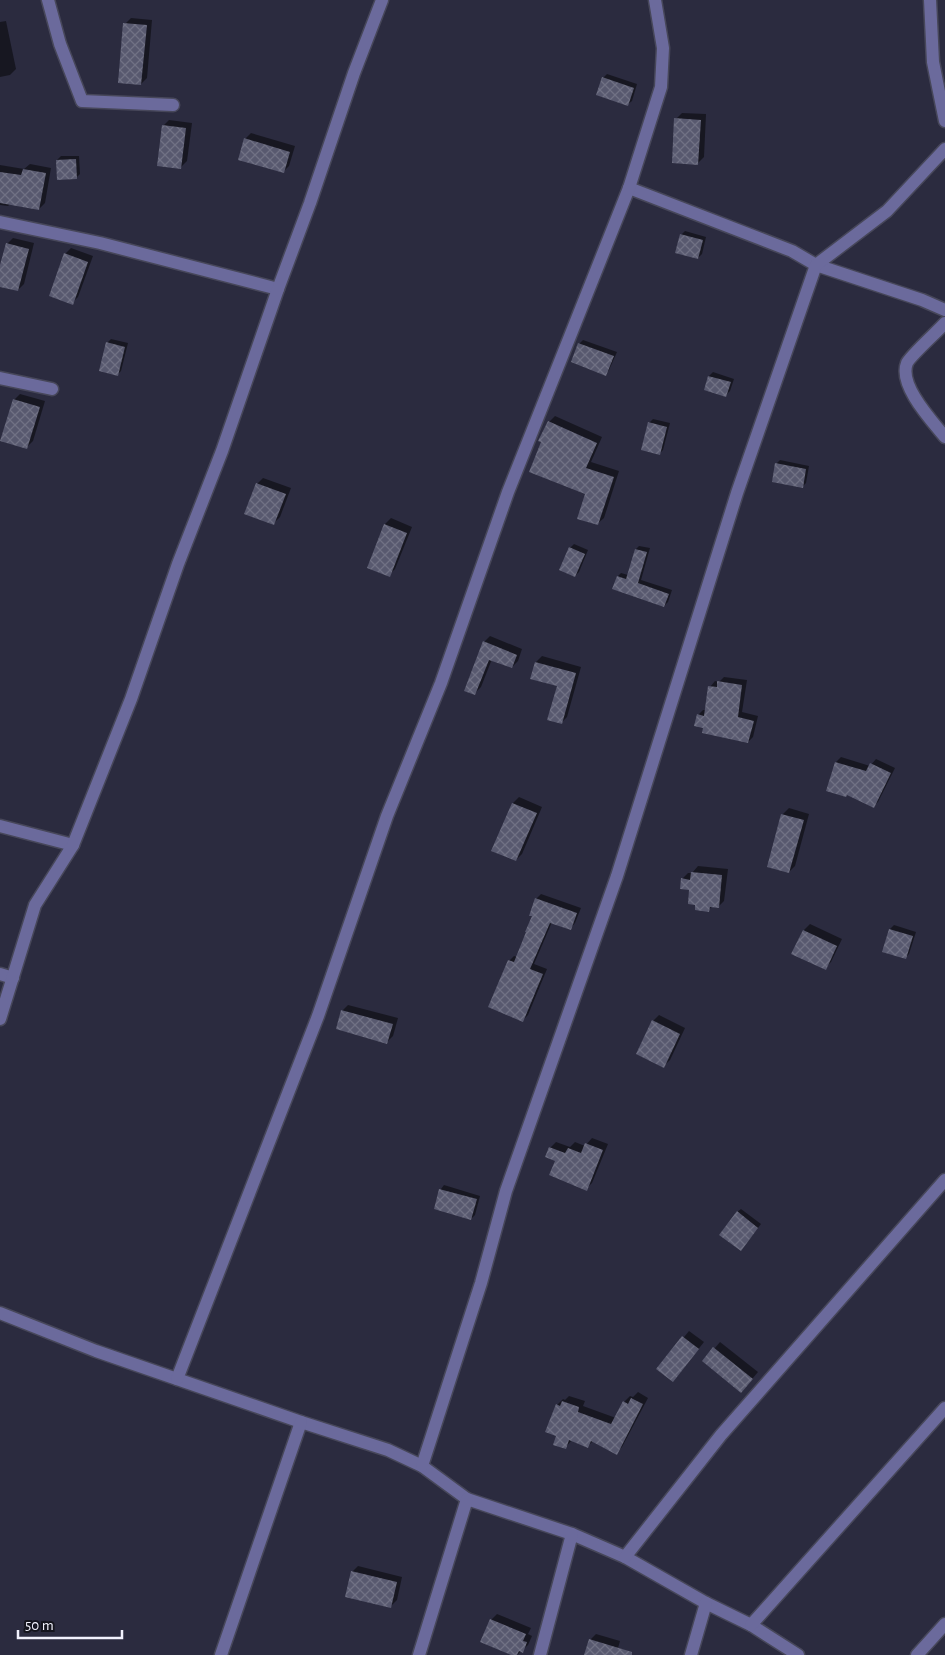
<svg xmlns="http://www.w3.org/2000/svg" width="945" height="1655" font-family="'Alegreya Sans',sans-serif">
	<defs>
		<pattern id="building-cross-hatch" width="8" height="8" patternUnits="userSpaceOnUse" patternTransform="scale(1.25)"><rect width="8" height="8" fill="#58596f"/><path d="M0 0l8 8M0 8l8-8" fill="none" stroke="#707184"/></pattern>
	</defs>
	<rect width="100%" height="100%" fill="#2b2b3f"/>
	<g fill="#0007">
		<path d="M131 18 152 20 147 78 141 84 125 24Z"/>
		<path d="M6 21 16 69 10 75 0 77V22Z"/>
		<path d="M607 74 637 84 632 101 628 104 603 78Z"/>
		<path d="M682 113 706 114 704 157 698 163 676 119Z"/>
		<path d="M169 120 192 123 187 161 181 167 163 126Z"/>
		<path d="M251 133 295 146 289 166 283 172 245 139Z"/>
		<path d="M61 156H79L80 174 76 178 57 160Z"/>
		<path d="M30 164 51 168 45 203 39 209 11 203 8 206 0 205V165L24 169Z"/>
		<path d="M685 231 706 237 702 254 698 258 681 235Z"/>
		<path d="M13 238 34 243 24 284 18 290 0 285V270L7 244Z"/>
		<path d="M71 248 93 256 78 297 72 303 65 254Z"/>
		<path d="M111 339 128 343 121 371 117 375 107 343Z"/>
		<path d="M583 340 617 352 609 370 606 374 573 361 580 343Z"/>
		<path d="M713 372 734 379 730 391 726 395 705 389 709 376Z"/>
		<path d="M20 394 45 401 33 441 27 447 14 400Z"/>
		<path d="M555 416 602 437 591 462 619 471 604 518 597 524 587 493 549 422Z"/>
		<path d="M653 419 670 423 663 450 659 454 649 423Z"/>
		<path d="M780 460 809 466 806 483 802 487 776 464Z"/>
		<path d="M263 478 291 488 280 517 274 523 257 484Z"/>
		<path d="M391 518 412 527 395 569 389 575 368 567 385 524Z"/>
		<path d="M574 544 588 550 579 572 575 576 570 548Z"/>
		<path d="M639 546 650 548 641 580 672 590 668 602 664 606 618 576 621 573 628 575 636 549Z"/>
		<path d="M490 636 522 649 518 661 512 667 492 659 481 687 475 693 484 642Z"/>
		<path d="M542 656 581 667 567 717 561 723 558 685 531 678 536 662Z"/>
		<path d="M724 677 747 680 742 712 758 716 753 737 748 742 705 727 698 715 703 710H706L710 687 715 681 719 682Z"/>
		<path d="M841 757 870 766 876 759 895 768 878 802 873 807 836 762Z"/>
		<path d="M519 797 542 807 522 854 516 860 493 850 513 803Z"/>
		<path d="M789 808 809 814 795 866 789 872 783 814Z"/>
		<path d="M698 866 728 869 724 901 718 907 713 906 708 910 696 904 691 889 682 879 688 873H692Z"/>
		<path d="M541 894 581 908 575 923 570 929 552 922 534 964 547 969 528 1015 523 1020 509 961 514 956 517 957 533 916 536 899Z"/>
		<path d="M810 924 842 939 831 962 825 968 804 930Z"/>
		<path d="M894 925 916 932 909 954 905 958 884 951 890 929Z"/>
		<path d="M348 1005 398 1018 393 1036 387 1042 342 1011Z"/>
		<path d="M659 1015 685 1028 670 1060 664 1066 653 1021Z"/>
		<path d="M592 1138 608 1144 592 1183 586 1189 557 1160 550 1148 556 1142 570 1147 575 1142 585 1146Z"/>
		<path d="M444 1185 480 1196 475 1215 471 1219 435 1208 441 1189Z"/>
		<path d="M741 1209 761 1224 744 1246 737 1212Z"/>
		<path d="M689 1331 704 1342 673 1381 658 1369Z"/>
		<path d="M720 1342 758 1372 747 1385 704 1361Z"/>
		<path d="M638 1392 648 1398 622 1447 616 1453 593 1441 588 1446 572 1440 565 1448 558 1435 557 1405 563 1399 565 1400 569 1396 585 1401 583 1406 616 1418 624 1402 630 1396 633 1397Z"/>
		<path d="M358 1566 402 1577 397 1600 391 1606 352 1572Z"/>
		<path d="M497 1614 531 1628 528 1634 532 1636 528 1645 517 1655H514L491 1620Z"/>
		<path d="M596 1634 620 1641 616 1655H586L590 1640Z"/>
	</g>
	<g fill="url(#building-cross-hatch)">
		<path d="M123 23 147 25 141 85 118 83Z"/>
		<path d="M602 77 634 88 628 106 596 95Z"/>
		<path d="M674 118 701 120 698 165 672 163Z"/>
		<path d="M162 125 186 128 181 169 157 166Z"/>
		<path d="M244 138 290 152 284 173 238 160Z"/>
		<path d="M76 159 77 179 57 180 56 160Z"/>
		<path d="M23 169 46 173 39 210 0 203V172L21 175Z"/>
		<path d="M680 234 703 240 698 259 675 253Z"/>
		<path d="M6 243 29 249 18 291 0 287V265Z"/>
		<path d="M64 253 88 262 73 305 49 296Z"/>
		<path d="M106 342 125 347 118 376 99 371Z"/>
		<path d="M578 343 614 356 606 376 571 362Z"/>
		<path d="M708 376 731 382 726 397 704 390Z"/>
		<path d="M13 399 40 407 27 449 0 441Z"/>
		<path d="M548 421 597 443 586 468 614 477 598 525 577 519 585 494 529 472 541 442 538 441Z"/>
		<path d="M648 422 667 427 660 455 641 450Z"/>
		<path d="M775 463 806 469 803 488 772 482Z"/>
		<path d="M256 483 286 494 274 525 244 514Z"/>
		<path d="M384 524 407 533 390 577 367 568Z"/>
		<path d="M569 547 585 554 575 577 559 570Z"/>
		<path d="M635 549 647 552 638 583 669 594 664 607 612 589 617 576 626 579Z"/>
		<path d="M483 641 517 655 512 668 489 660 475 695 464 691Z"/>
		<path d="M535 662 576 673 562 724 547 720 557 686 530 679Z"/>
		<path d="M717 681 742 685 738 717 754 721 748 743 702 733 703 728 694 726 697 714 704 716 708 686 717 687Z"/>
		<path d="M835 762 866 771 870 763 891 773 874 808 847 795 846 797 826 791Z"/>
		<path d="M512 803 537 813 516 861 491 851Z"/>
		<path d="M781 814 804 820 789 873 767 867Z"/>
		<path d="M691 872 722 875 719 908 710 907 709 912 695 910V905L688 904 689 890 680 889 681 878 690 880Z"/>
		<path d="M535 898 577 913 571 930 550 923 530 969 543 974 523 1022 488 1007 508 960 514 962 526 932H525L532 916H529Z"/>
		<path d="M889 929 913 936 906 959 882 952Z"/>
		<path d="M803 930 837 946 826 970 791 954Z"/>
		<path d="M341 1010 393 1024 387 1044 336 1029Z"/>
		<path d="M652 1020 680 1034 664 1068 636 1054Z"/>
		<path d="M585 1143 603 1150 587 1191 549 1175 555 1161 545 1157 549 1147 565 1153 568 1148 581 1153Z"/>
		<path d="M439 1189 477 1199 471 1220 434 1209Z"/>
		<path d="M737 1211 758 1228 741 1251 719 1235Z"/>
		<path d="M682 1336 699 1349 673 1382 656 1369Z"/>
		<path d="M713 1347 753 1379 741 1393 702 1361Z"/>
		<path d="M631 1398 643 1404 617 1455 591 1441 588 1448 569 1440 566 1449 553 1445 556 1436 545 1432 556 1404 560 1406 562 1401 579 1407 578 1412 611 1424 623 1401 628 1404Z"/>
		<path d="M351 1571 397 1582 391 1608 345 1597Z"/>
		<path d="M490 1619 526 1634 523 1641 527 1642 523 1653 519 1651 517 1655H511L480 1642Z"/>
		<path d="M589 1639 632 1652V1655H584Z"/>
	</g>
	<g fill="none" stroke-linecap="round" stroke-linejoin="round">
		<defs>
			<g id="minor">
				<path d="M48 0 60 44 82 101 173 105"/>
				<path d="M930 0 933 62 945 121"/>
				<path d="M629 188 792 251 816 265 922 300 945 310"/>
				<path d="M0 222 100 243 278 289"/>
				<path d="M945 323C938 331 910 356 907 363 898 385 932 421 945 437"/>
				<path d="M0 378 52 389"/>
				<path d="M0 826 73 845"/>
				<path d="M0 974 13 978"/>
				<path d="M0 1019 35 905 73 845 131 699 178 564 222 451 278 289 310 203 354 73 382 0"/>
				<path d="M0 1313 96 1351 301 1422 388 1450 422 1466 467 1499 572 1534 625 1557 706 1603 751 1625 798 1655"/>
				<path d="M177 1379 318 1016 387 816 441 683 508 492 629 188 661 87 663 48 655 0"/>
				<path d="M422 1466 481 1283 506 1191 617 876 737 493 816 265 887 211 945 149"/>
				<path d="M625 1557 721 1435 945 1180"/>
				<path d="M751 1625 945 1408"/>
				<path d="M221 1655 301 1422"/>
				<path d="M419 1655 467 1499"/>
				<path d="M540 1655 572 1534"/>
				<path d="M691 1655 706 1603"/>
				<path d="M917 1655 945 1624"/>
			</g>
		</defs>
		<use href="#minor" stroke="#47475a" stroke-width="15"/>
		<use href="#minor" stroke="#6b6a9c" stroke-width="12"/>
	</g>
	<path d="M18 1630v8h104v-8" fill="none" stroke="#f2f2fd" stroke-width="2.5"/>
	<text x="25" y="1630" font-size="15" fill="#f2f2fd" stroke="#15151e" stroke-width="4" paint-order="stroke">50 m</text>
</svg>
